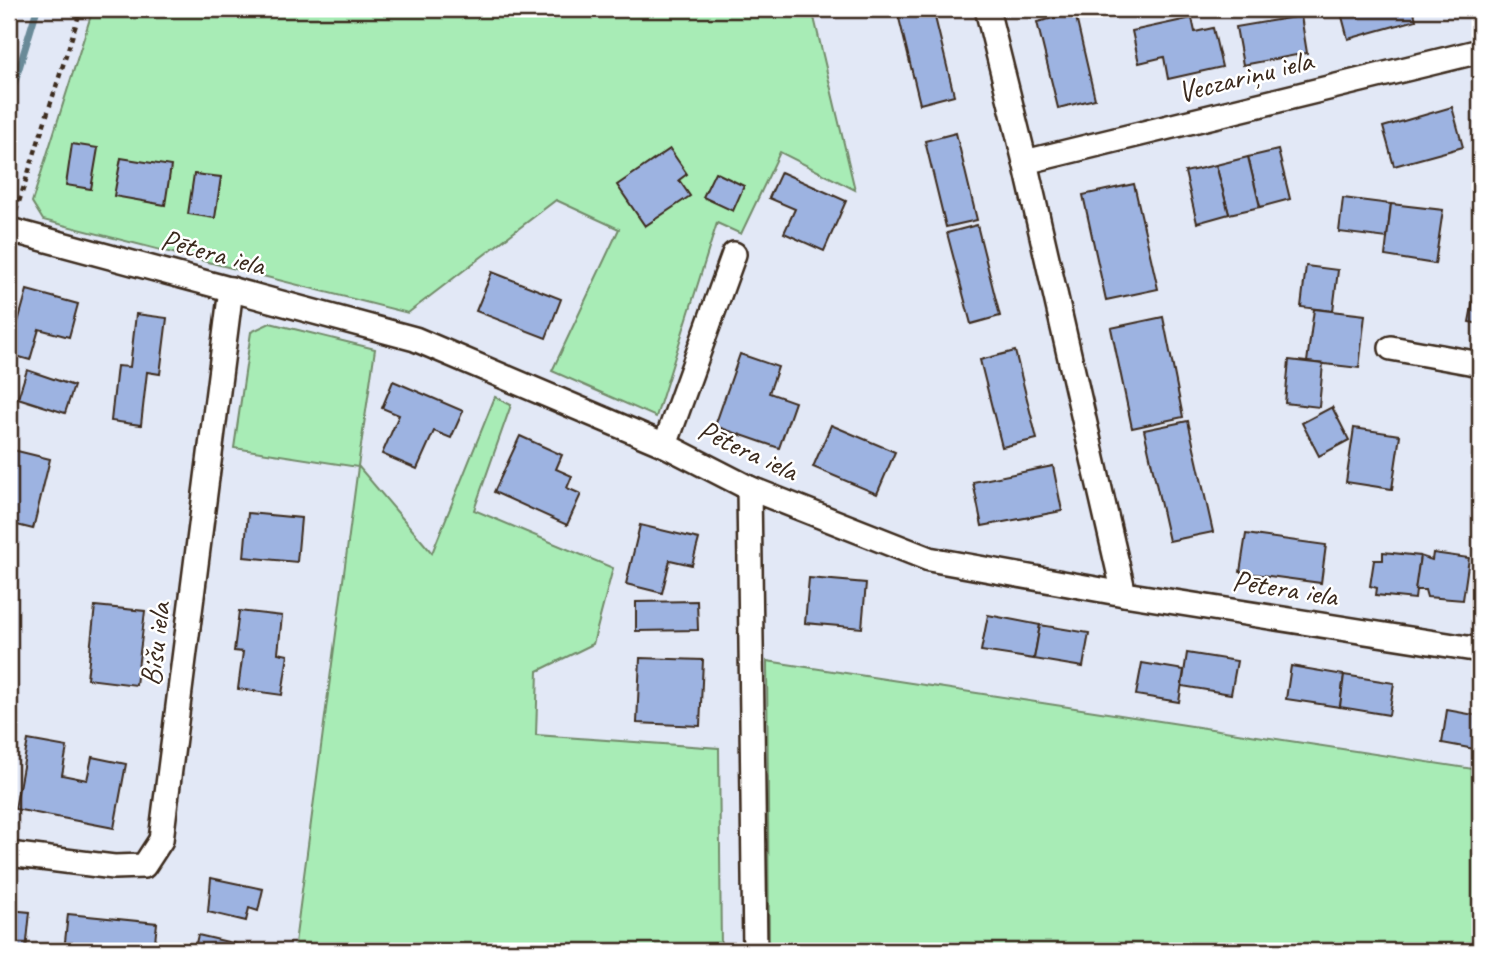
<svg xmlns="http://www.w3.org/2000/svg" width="1489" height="960" font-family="Caveat,sans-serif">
	<rect width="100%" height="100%" fill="#e2e8f6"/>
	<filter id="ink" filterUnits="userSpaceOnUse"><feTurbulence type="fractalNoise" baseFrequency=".0143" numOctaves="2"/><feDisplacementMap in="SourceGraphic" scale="14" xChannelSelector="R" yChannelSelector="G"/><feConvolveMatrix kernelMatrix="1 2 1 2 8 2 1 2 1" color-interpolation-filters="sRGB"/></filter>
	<g filter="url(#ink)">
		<g fill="#a8ecb6" stroke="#728b6a" stroke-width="2">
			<path d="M93 9H812L855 190 780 152 741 234 717 223 656 417 552 371 619 229 556 200 408 313 43 220 32 202Z"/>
			<path d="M270 323 375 349 358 466 432 553 495 397 511 405 474 510 613 568 593 644 538 671 536 735 719 748 721 951H294L358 467 234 448 251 332Z"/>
			<path d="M767 661 1480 770V951H769Z"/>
		</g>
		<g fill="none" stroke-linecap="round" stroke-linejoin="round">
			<path stroke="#698a98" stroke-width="7" d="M9 101 37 9"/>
		</g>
		<g fill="#9db3e1" stroke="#3b2a1e" stroke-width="2">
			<path d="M918 9H933L954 95 920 104 898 14Z"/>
			<path d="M1340 9H1413L1416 20 1348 39Z"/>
			<path d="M1075 13 1095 99 1058 108 1037 22Z"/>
			<path d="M1301 16 1307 53 1243 65 1236 27Z"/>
			<path d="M1192 18 1195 32 1213 28 1222 67 1168 79 1164 57 1139 63 1132 31Z"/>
			<path d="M1452 107 1463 147 1394 166 1383 127Z"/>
			<path d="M956 133 977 220 946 227 925 141Z"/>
			<path d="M72 144 98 148 91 189 66 185Z"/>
			<path d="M670 149 687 174 679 180 690 196 645 226 617 185Z"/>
			<path d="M1278 150 1290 199 1260 207 1248 157Z"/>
			<path d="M1248 157 1260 207 1229 214 1216 165Z"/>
			<path d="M121 158 171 166 165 205 114 196Z"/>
			<path d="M1216 165 1229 214 1197 223 1185 172Z"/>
			<path d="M715 172 744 186 733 211 703 197Z"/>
			<path d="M781 172 846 201 824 251 784 233 795 209 769 198Z"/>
			<path d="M194 174 221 177 215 218 188 214Z"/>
			<path d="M1134 184 1158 289 1106 300 1083 195Z"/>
			<path d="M1343 198 1391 204 1387 238 1339 232Z"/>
			<path d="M1391 204 1443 210 1435 264 1385 256Z"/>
			<path d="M977 225 1000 316 971 324 947 233Z"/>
			<path d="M1306 266 1338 270 1333 311 1301 307Z"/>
			<path d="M492 272 561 299 546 338 476 311Z"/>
			<path d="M27 290 78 304 69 337 39 329 30 360 9 354Z"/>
			<path d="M1474 296 1480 298V324L1469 322Z"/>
			<path d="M1314 309 1365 315 1359 368 1307 362Z"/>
			<path d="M136 314 167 318 160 374 147 372 141 425 111 421 117 366 130 367Z"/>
			<path d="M1163 317 1183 417 1132 428 1111 328Z"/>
			<path d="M1015 351 1037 439 1002 447 980 360Z"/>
			<path d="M740 354 778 367 769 393 795 402 779 448 715 426Z"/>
			<path d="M1289 360 1323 364 1319 407 1285 403Z"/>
			<path d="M27 370 74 386 65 413 18 398Z"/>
			<path d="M393 381 463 411 451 438 434 431 417 469 382 454 399 415 382 408Z"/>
			<path d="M1332 407 1349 440 1319 456 1302 423Z"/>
			<path d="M1188 421 1213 532 1169 541 1144 430Z"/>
			<path d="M1480 421V468L1473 467Z"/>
			<path d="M831 425 895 452 877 494 813 467Z"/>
			<path d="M1354 428 1400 435 1392 489 1346 482Z"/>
			<path d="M520 436 562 455 556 469 572 476 567 488 581 494 567 525 494 492Z"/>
			<path d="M9 449 50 459 33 529 9 523Z"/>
			<path d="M1053 466 1062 511 982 526 973 482Z"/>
			<path d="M248 513 301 518 297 562 244 557Z"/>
			<path d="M640 525 699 539 692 565 670 560 662 593 626 584Z"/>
			<path d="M1246 534 1326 545 1321 583 1240 572Z"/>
			<path d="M1383 552 1420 556 1415 599 1376 595 1377 588 1370 586 1374 560H1383Z"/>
			<path d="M1433 553 1469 558 1463 600 1427 597 1425 590H1415L1420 556 1432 560Z"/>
			<path d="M809 578 866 583 862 628 805 623Z"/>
			<path d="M697 601 698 630 636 631V602Z"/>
			<path d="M95 606 145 611 136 685 87 679Z"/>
			<path d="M239 611 282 616 278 653 288 655 282 695 238 689 243 652 234 651Z"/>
			<path d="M988 615 1040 625 1034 659 981 651Z"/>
			<path d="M1040 625 1089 633 1083 667 1034 659Z"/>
			<path d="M1187 653 1237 661 1231 694 1182 686Z"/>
			<path d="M640 658 703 660 700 726 637 723Z"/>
			<path d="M1142 663 1184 670 1179 702 1136 695Z"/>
			<path d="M1291 666 1344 675 1340 707 1286 699Z"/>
			<path d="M1344 675 1394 683 1389 715 1340 707Z"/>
			<path d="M1447 710 1480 716V750L1442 743Z"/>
			<path d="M28 740 67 747 62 775 87 780 92 757 126 764 114 828 15 809Z"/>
			<path d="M211 878 263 889 258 911 249 908 246 921 208 912Z"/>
			<path d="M9 910 30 912 26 951H9Z"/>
			<path d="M68 914 157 923 154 951H64Z"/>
			<path d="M198 935 241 945 239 951H194Z"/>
		</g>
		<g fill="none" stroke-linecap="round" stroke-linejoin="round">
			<defs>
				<g id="street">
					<path d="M987 9 1025 162 1124 594"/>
					<path d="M1025 162 1480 51"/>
					<path d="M9 232 10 230 415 339 665 445 749 488 929 559 1124 594 1480 650"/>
					<path d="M1391 348 1480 364"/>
					<path d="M665 445 734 254"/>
					<path d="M749 488 755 951"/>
					<path d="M9 854 114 867 144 866 161 840 231 289"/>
				</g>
			</defs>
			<use href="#street" stroke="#3b2a1e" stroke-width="28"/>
			<path stroke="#3b2a1e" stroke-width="4.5" stroke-dasharray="5 5" stroke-linecap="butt" d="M16 211 81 9"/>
			<use href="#street" stroke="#fff" stroke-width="23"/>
		</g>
	</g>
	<g text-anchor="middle" stroke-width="5" stroke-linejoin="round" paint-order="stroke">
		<g font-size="30" fill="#3b2a1e" stroke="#fff">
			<text transform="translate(1245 76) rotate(-14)" y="10">Veczariņu iela</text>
			<text transform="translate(213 252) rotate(15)" y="10">Pētera iela</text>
			<text transform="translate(748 450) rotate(25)" y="10">Pētera iela</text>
			<text transform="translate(1285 588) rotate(9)" y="10">Pētera iela</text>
			<text transform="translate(155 644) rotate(-83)" y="10">Bišu iela</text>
		</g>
	</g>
	<rect width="1489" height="960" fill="none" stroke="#fff" stroke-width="35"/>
	<rect x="18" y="18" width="1454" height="925" fill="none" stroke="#3b2a1e" stroke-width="2.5" filter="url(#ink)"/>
</svg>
